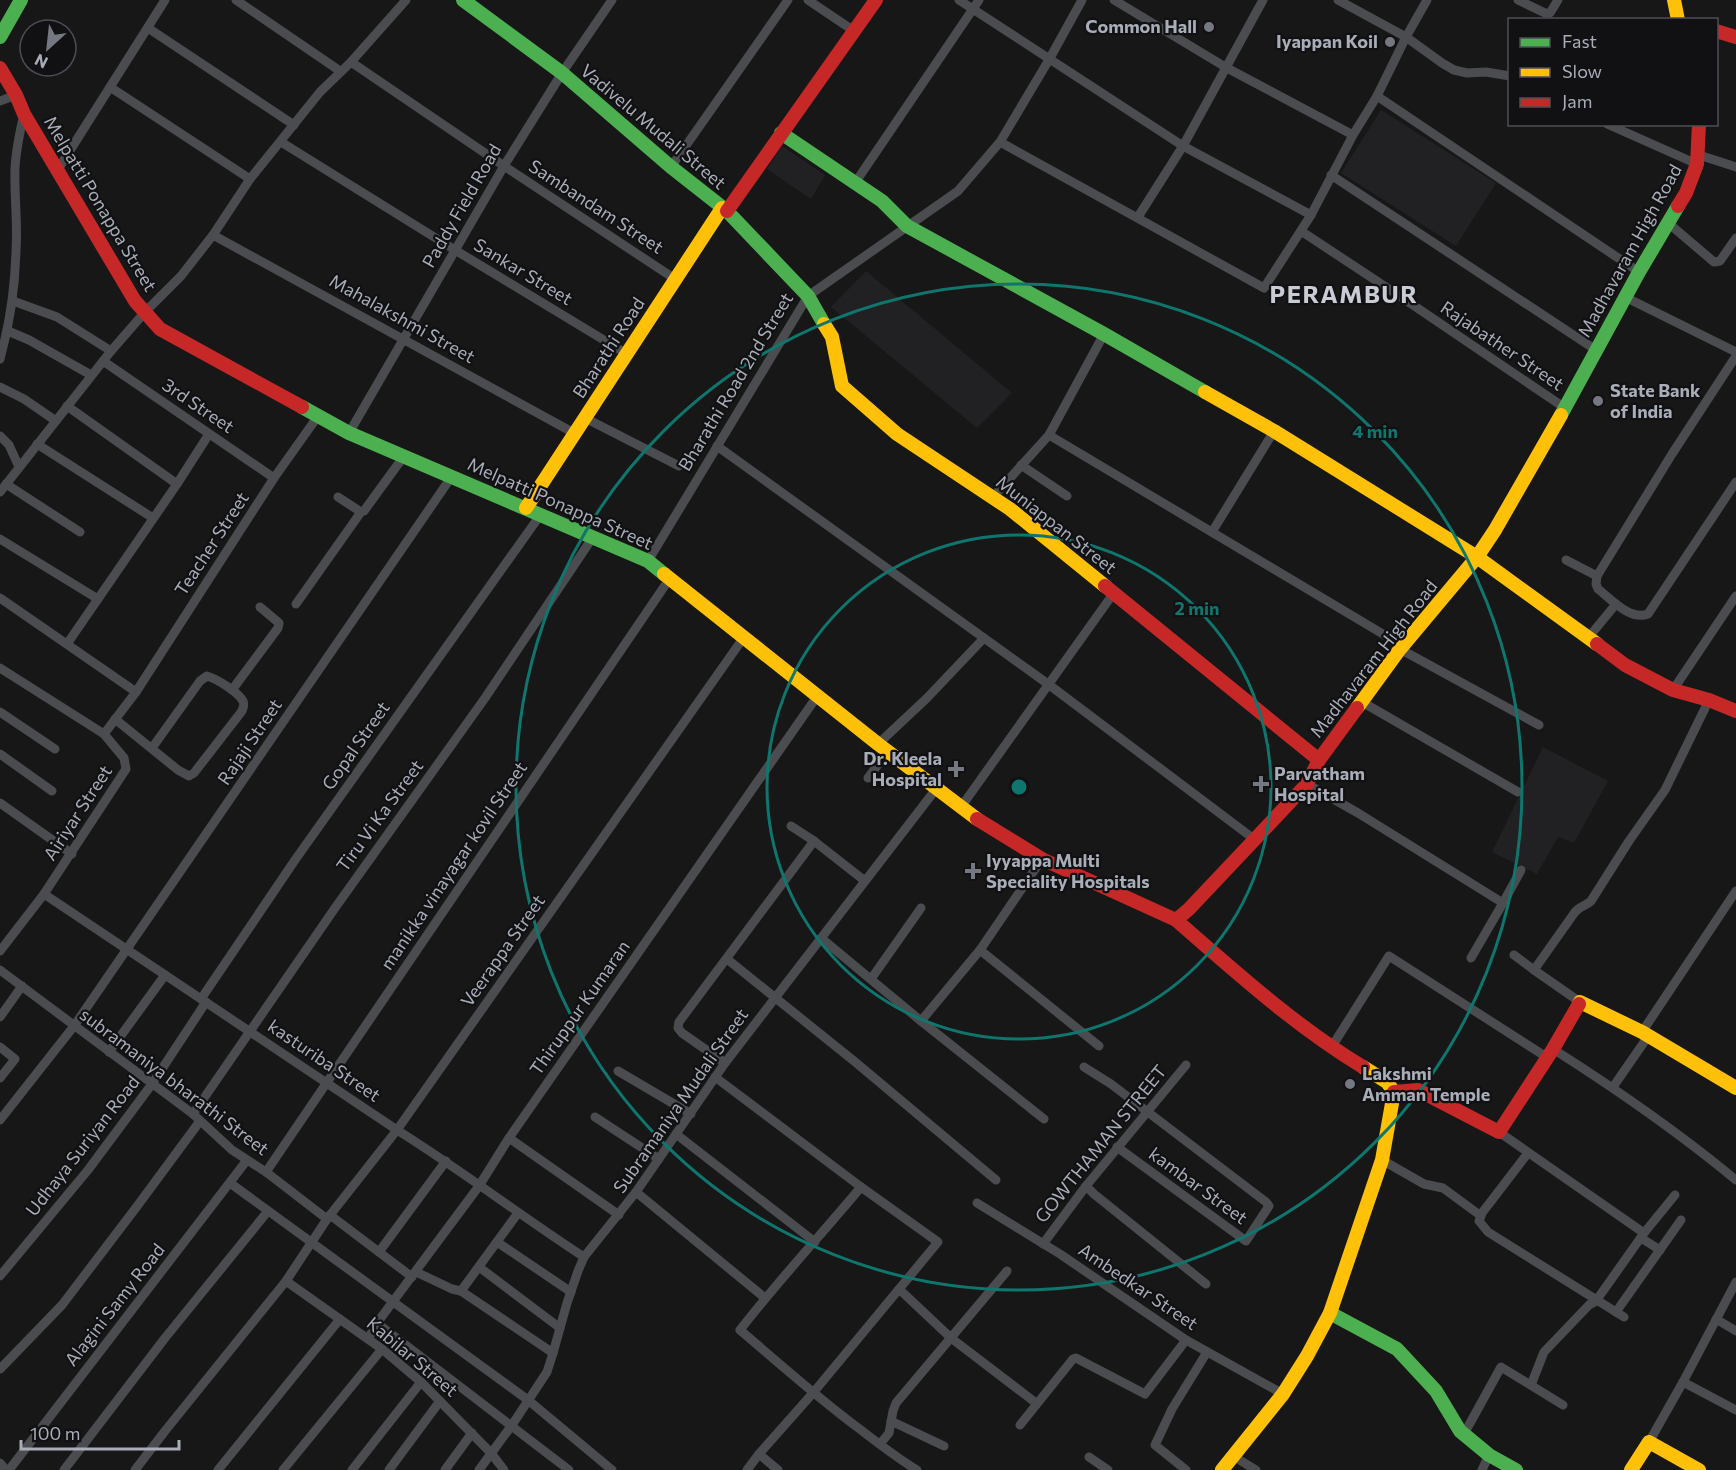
<svg xmlns="http://www.w3.org/2000/svg" width="1736" height="1470" font-family="Commissioner,sans-serif">
	<rect width="100%" height="100%" fill="#171717"/>
	<g fill="#212123">
		<path d="M1381 110 1496 183 1456 246 1341 173Z"/>
		<path d="M782 146 825 175 811 199 767 169Z"/>
		<path d="M866 271 1012 393 977 428 831 307Z"/>
		<path d="M1543 747 1608 781 1574 843 1558 837 1537 874 1492 852Z"/>
	</g>
	<g fill="none" stroke-linecap="round" stroke-linejoin="round">
		<g stroke="#4b4c50" stroke-width="9">
			<path d="M236 0 340 71"/>
			<path d="M808 0 854 31"/>
			<path d="M959 0 1183 146 1311 215"/>
			<path d="M1114 0 1227 68 1353 135"/>
			<path d="M1338 0 1406 37 1442 63 1454 70 1467 73 1486 72 1510 76"/>
			<path d="M1518 0 1545 13H1550L1558 0"/>
			<path d="M148 28 294 125"/>
			<path d="M351 62 504 166 675 279"/>
			<path d="M110 87 250 179"/>
			<path d="M1377 96 1639 272"/>
			<path d="M0 101 16 95"/>
			<path d="M1607 124 1697 164"/>
			<path d="M281 142 455 250 627 354"/>
			<path d="M1000 142 1264 288 1311 215 1353 135 1377 96 1406 37 1427 0"/>
			<path d="M1699 155 1736 167"/>
			<path d="M671 167 788 0"/>
			<path d="M57 171 165 0"/>
			<path d="M1331 175 1596 350"/>
			<path d="M855 183 979 0"/>
			<path d="M1138 217 1183 146 1263 0"/>
			<path d="M1667 222 1714 262 1720 261 1736 238"/>
			<path d="M1301 231 1410 303 1565 408"/>
			<path d="M213 235 574 433"/>
			<path d="M1625 297 1736 352"/>
			<path d="M13 301 57 317 111 351"/>
			<path d="M8 331 29 340 91 375"/>
			<path d="M1736 356 1672 454 1597 576 1596 584 1598 589C1611 599 1630 621 1648 614L1736 482"/>
			<path d="M0 359C10 323 15 288 16 251 18 223 14 195 15 168 16 150 20 131 24 114"/>
			<path d="M103 361 274 478"/>
			<path d="M0 387 24 399 56 421"/>
			<path d="M67 406 177 484 67 644"/>
			<path d="M585 418 679 466"/>
			<path d="M349 433 504 166 562 73 612 0"/>
			<path d="M1049 435 1403 646"/>
			<path d="M0 436 9 445 19 467"/>
			<path d="M37 444 153 518"/>
			<path d="M717 446 1048 684 1254 839"/>
			<path d="M1021 465 1067 496"/>
			<path d="M6 484 80 532"/>
			<path d="M177 484 209 434"/>
			<path d="M0 492 111 351 145 312 181 276 213 235 250 179 320 92 351 62 406 0"/>
			<path d="M338 497 361 512 364 511 404 456"/>
			<path d="M993 497 1049 435 1104 334"/>
			<path d="M1212 532 1274 431"/>
			<path d="M0 539 98 599"/>
			<path d="M1566 560 1597 576"/>
			<path d="M648 561 808 296 958 191 1000 142 1050 58 1082 0"/>
			<path d="M0 598 136 692"/>
			<path d="M296 604 361 512"/>
			<path d="M1588 638 1616 604"/>
			<path d="M1400 649 1539 725"/>
			<path d="M0 668 104 734"/>
			<path d="M232 690 278 628 279 623 260 607"/>
			<path d="M1673 690 1736 596"/>
			<path d="M1362 702 1518 792"/>
			<path d="M0 712 55 749"/>
			<path d="M115 719 178 770 189 776 194 773 242 711C243 707 245 705 243 701 238 692 217 679 207 676L200 681 152 748"/>
			<path d="M878 744 927 698 984 638"/>
			<path d="M0 754 52 791"/>
			<path d="M868 778 888 751"/>
			<path d="M1307 784 1358 813 1503 903 1471 958"/>
			<path d="M0 803 72 854"/>
			<path d="M961 807 1113 594"/>
			<path d="M791 826 814 841"/>
			<path d="M44 894 397 1130C461 1170 521 1216 584 1257"/>
			<path d="M1503 903 1521 870"/>
			<path d="M821 938 921 1021 1044 1119"/>
			<path d="M980 950 1099 1046"/>
			<path d="M0 951 44 894 126 769 124 758 104 734 136 692 274 478 318 416"/>
			<path d="M1514 955 1534 970"/>
			<path d="M727 959 854 1061 996 1180"/>
			<path d="M0 970 193 1114 232 1150 266 1172 327 1219"/>
			<path d="M871 979 921 908"/>
			<path d="M201 999 295 860 541 514"/>
			<path d="M1580 1002 1534 970 1575 912C1580 906 1586 906 1591 901L1629 841 1665 790 1709 700"/>
			<path d="M0 1017 22 986"/>
			<path d="M921 1021 980 950 1042 859"/>
			<path d="M1642 1032 1736 891"/>
			<path d="M0 1047 15 1059 0 1078"/>
			<path d="M1331 1048 1389 956 1548 1058"/>
			<path d="M1553 1049C1616 1089 1678 1132 1736 1180"/>
			<path d="M109 1052 165 975"/>
			<path d="M725 1063 682 1033 678 1028 679 1022 814 841 865 881"/>
			<path d="M1084 1067 1111 1084 1266 1202 1269 1206 1246 1241 1117 1147"/>
			<path d="M618 1071 691 1114"/>
			<path d="M715 1077 861 1187 938 1242 813 1393 759 1454 747 1470"/>
			<path d="M1613 1087 1649 1035"/>
			<path d="M193 1114 335 908 485 698 593 537"/>
			<path d="M595 1117 659 1159"/>
			<path d="M0 1120 74 1026 452 476"/>
			<path d="M1499 1132 1644 1233 1675 1195"/>
			<path d="M676 1134 815 1242"/>
			<path d="M509 1138 619 1215"/>
			<path d="M1528 1153 1482 1213 1479 1221 1488 1232 1624 1317"/>
			<path d="M1382 1160 1424 1184 1443 1188 1481 1216"/>
			<path d="M266 1172 670 578"/>
			<path d="M230 1183 528 1400 612 1470"/>
			<path d="M1086 1186 1094 1194 1206 1284"/>
			<path d="M861 1187C821 1235 778 1281 740 1330 780 1364 819 1399 861 1430 879 1444 897 1458 917 1470"/>
			<path d="M636 1192 765 1298"/>
			<path d="M977 1203 1060 1254 1186 1340 1283 1394"/>
			<path d="M330 1215 412 1277"/>
			<path d="M1641 1238 1660 1250"/>
			<path d="M497 1242 571 1292"/>
			<path d="M1043 1244 1086 1186 1186 1065"/>
			<path d="M379 1252 446 1161"/>
			<path d="M479 1267 560 1328"/>
			<path d="M416 1272 452 1289 461 1291 553 1353"/>
			<path d="M0 1276 88 1170 152 1084 206 1002"/>
			<path d="M286 1281 382 1349 421 1382 491 1453 504 1470"/>
			<path d="M899 1289 951 1338 1036 1403"/>
			<path d="M461 1291 518 1213"/>
			<path d="M1616 1312 1681 1220"/>
			<path d="M1716 1319 1736 1331"/>
			<path d="M377 1323 569 1470"/>
			<path d="M368 1339 377 1323 479 1186 509 1138 818 695"/>
			<path d="M0 1369 62 1305 138 1205 200 1121"/>
			<path d="M1683 1382 1736 1410"/>
			<path d="M1531 1385 1544 1352 1589 1305 1596 1301 1644 1233"/>
			<path d="M891 1421 944 1446"/>
			<path d="M1020 1425 1073 1359 1076 1358 1145 1394 1186 1340"/>
			<path d="M1464 1434 1501 1367 1563 1405"/>
			<path d="M1649 1442 1683 1382 1736 1282"/>
			<path d="M880 1444 889 1433 893 1411 896 1403 1007 1271"/>
			<path d="M759 1454 778 1470"/>
			<path d="M1233 1456 1256 1470"/>
			<path d="M1089 1457 1108 1470"/>
			<path d="M0 1463 6 1470"/>
			<path d="M9 1470 247 1160"/>
			<path d="M64 1470 165 1338 268 1211"/>
			<path d="M135 1470 165 1431 286 1281 327 1219 397 1130 744 637"/>
			<path d="M218 1470 340 1319"/>
			<path d="M283 1470 382 1349"/>
			<path d="M352 1470 421 1382"/>
			<path d="M389 1470 440 1401"/>
			<path d="M445 1470 472 1433"/>
			<path d="M479 1470 512 1425 547 1372 553 1353 567 1303 578 1271 584 1257 636 1192 725 1063 936 789"/>
			<path d="M1186 1470 1155 1445 1172 1409 1207 1352"/>
			<path d="M1482 1470 1489 1455"/>
		</g>
		<g stroke="#4caf50" stroke-width="14">
			<path d="M463 0 562 73 671 167 727 211 808 296 824 324"/>
			<path d="M0 37 21 0"/>
			<path d="M781 133 882 201 907 226 1104 334 1205 392"/>
			<path d="M302 407 349 433 648 561 664 574"/>
			<path d="M1561 415 1639 272 1678 206"/>
			<path d="M1330 1313 1397 1349 1436 1391 1460 1431 1489 1455 1516 1470"/>
		</g>
		<g stroke="#ffc107" stroke-width="14">
			<path d="M1674 0 1678 20"/>
			<path d="M824 324 832 337 842 386 897 434 1010 509 1105 586"/>
			<path d="M1205 392 1274 431 1477 557 1597 644"/>
			<path d="M526 508 722 208"/>
			<path d="M664 574 878 744 977 819"/>
			<path d="M1357 708 1400 649 1477 557 1495 530 1561 415"/>
			<path d="M1579 1004 1580 1002 1642 1032 1736 1088"/>
			<path d="M1222 1470 1283 1394 1307 1356 1330 1313 1382 1160 1394 1092 1387 1082 1363 1067"/>
			<path d="M1631 1470 1649 1442 1699 1470"/>
		</g>
		<g stroke="#c62828" stroke-width="14">
			<path d="M1716 31 1736 37"/>
			<path d="M0 68 16 95 24 114 135 301 160 329 302 407"/>
			<path d="M1678 206 1686 193 1697 164 1699 124"/>
			<path d="M727 211 876 0"/>
			<path d="M1105 586 1319 760"/>
			<path d="M1597 644 1625 665 1673 690 1709 700 1736 711"/>
			<path d="M1357 708 1319 760 1307 784 1189 909 1176 920C1236 972 1295 1026 1363 1067"/>
			<path d="M977 819 1042 859 1176 920"/>
			<path d="M1394 1092 1418 1090 1499 1132 1553 1049 1579 1004"/>
		</g>
	</g>
	<g fill="none" stroke="#0f766e" stroke-width="3">
		<circle cx="1019" cy="787" r="252"/>
		<circle cx="1019" cy="787" r="503"/>
	</g>
	<g fill="#757880" stroke="#111113" stroke-width="2">
		<circle cx="1209" cy="27" r="6"/>
		<circle cx="1390" cy="42" r="6"/>
		<circle cx="1598" cy="401" r="6"/>
		<path d="M953 760h6v6h6v6h-6v6h-6v-6h-6v-6h6z"/>
		<path d="M1258 775h6v6h6v6h-6v6h-6v-6h-6v-6h6z"/>
		<path d="M970 862h6v6h6v6h-6v6h-6v-6h-6v-6h6z"/>
		<circle cx="1350" cy="1084" r="6"/>
	</g>
	<g text-anchor="middle" stroke-width="4.5" stroke-linejoin="round" paint-order="stroke">
		<g font-size="18" font-weight="bold" fill="#a8adb8" stroke="#111113" text-anchor="start">
			<text x="1197" y="33" text-anchor="end">Common Hall</text>
			<text x="1378" y="48" text-anchor="end">Iyappan Koil</text>
			<text x="1610" y="397">State Bank<tspan x="1610" dy="21">of India</tspan></text>
			<text x="942" y="765" text-anchor="end">Dr. Kleela<tspan x="942" dy="21">Hospital</tspan></text>
			<text x="1274" y="780">Parvatham<tspan x="1274" dy="21">Hospital</tspan></text>
			<text x="986" y="867">Iyyappa Multi<tspan x="986" dy="21">Speciality Hospitals</tspan></text>
			<text x="1362" y="1080">Lakshmi<tspan x="1362" dy="21">Amman Temple</tspan></text>
		</g>
		<g font-size="18" fill="#a8adb8" stroke="#111113">
			<text transform="translate(653 127) rotate(40)" y="6">Vadivelu Mudali Street</text>
			<text transform="translate(100 204) rotate(59)" y="6">Melpatti Ponappa Street</text>
			<text transform="translate(462 206) rotate(-60)" y="6">Paddy Field Road</text>
			<text transform="translate(596 207) rotate(33)" y="6">Sambandam Street</text>
			<text transform="translate(1630 251) rotate(-61)" y="6">Madhavaram High Road</text>
			<text transform="translate(523 272) rotate(31)" y="6">Sankar Street</text>
			<text transform="translate(402 319) rotate(29)" y="6">Mahalakshmi Street</text>
			<text transform="translate(1502 346) rotate(34)" y="6">Rajabather Street</text>
			<text transform="translate(609 348) rotate(-57)" y="6">Bharathi Road</text>
			<text transform="translate(736 382) rotate(-59)" y="6">Bharathi Road 2nd Street</text>
			<text transform="translate(198 406) rotate(34)" y="6">3rd Street</text>
			<text transform="translate(560 504) rotate(24)" y="6">Melpatti Ponappa Street</text>
			<text transform="translate(1056 525) rotate(38)" y="6">Muniappan Street</text>
			<text transform="translate(212 544) rotate(-57)" y="6">Teacher Street</text>
			<text transform="translate(1374 659) rotate(-52)" y="6">Madhavaram High Road</text>
			<text transform="translate(250 742) rotate(-56)" y="6">Rajaji Street</text>
			<text transform="translate(356 746) rotate(-55)" y="6">Gopal Street</text>
			<text transform="translate(78 813) rotate(-57)" y="6">Airiyar Street</text>
			<text transform="translate(380 816) rotate(-54)" y="6">Tiru Vi Ka Street</text>
			<text transform="translate(454 866) rotate(-56)" y="6">manikka vinayagar kovil Street</text>
			<text transform="translate(503 951) rotate(-55)" y="6">Veerappa Street</text>
			<text transform="translate(580 1008) rotate(-55)" y="6">Thiruppur Kumaran</text>
			<text transform="translate(324 1061) rotate(34)" y="6">kasturiba Street</text>
			<text transform="translate(174 1082) rotate(37)" y="6">subramaniya bharathi Street</text>
			<text transform="translate(681 1101) rotate(-55)" y="6">Subramaniya Mudali Street</text>
			<text transform="translate(1101 1144) rotate(-51)" y="6">GOWTHAMAN STREET</text>
			<text transform="translate(83 1146) rotate(-52)" y="6">Udhaya Suriyan Road</text>
			<text transform="translate(1198 1186) rotate(36)" y="6">kambar Street</text>
			<text transform="translate(1138 1287) rotate(34)" y="6">Ambedkar Street</text>
			<text transform="translate(115 1305) rotate(-52)" y="6">Alagini Samy Road</text>
			<text transform="translate(412 1357) rotate(40)" y="6">Kabilar Street</text>
		</g>
		<g font-size="24" font-weight="bold" letter-spacing="1.5" fill="#c9ccd4" stroke="#111113">
			<text x="1344" y="303">PERAMBUR</text>
		</g>
	</g>
	<circle cx="1019" cy="787" r="9" fill="#0f766e" stroke="#111113" stroke-width="3"/>
	<g font-size="18" text-anchor="middle" font-weight="bold" fill="#0f766e" stroke="#111113" stroke-width="4.5" stroke-linejoin="round" paint-order="stroke">
		<text x="1375" y="438">4 min</text>
		<text x="1197" y="615">2 min</text>
	</g>
	<rect x="1508" y="18" width="210" height="108" fill="#111113" stroke="#4d4f55" stroke-width="1.5"/>
	<rect x="1520" y="38" width="30" height="9" fill="#4caf50" stroke="#4d4f55" stroke-width="1.5"/>
	<text x="1562" y="48" font-size="18" fill="#a8adb8">Fast</text>
	<rect x="1520" y="68" width="30" height="9" fill="#ffc107" stroke="#4d4f55" stroke-width="1.5"/>
	<text x="1562" y="78" font-size="18" fill="#a8adb8">Slow</text>
	<rect x="1520" y="98" width="30" height="9" fill="#c62828" stroke="#4d4f55" stroke-width="1.5"/>
	<text x="1562" y="108" font-size="18" fill="#a8adb8">Jam</text>
	<g transform="translate(48 48) rotate(207)"><circle r="28" fill="#111113" stroke="#4d4f55" stroke-width="1.5"/>
	<path d="M0-4.5L10 22L0 15L-10 22Z" fill="#757880"/>
	<text y="-9" font-size="16" font-weight="bold" text-anchor="middle" fill="#a8adb8">N</text>
	</g>
	<path d="M21 1440v9h158v-9" fill="none" stroke="#a8adb8" stroke-width="3"/>
	<text x="30" y="1440" font-size="18" fill="#a8adb8" stroke="#111113" stroke-width="4.5" paint-order="stroke">100 m</text>
</svg>
